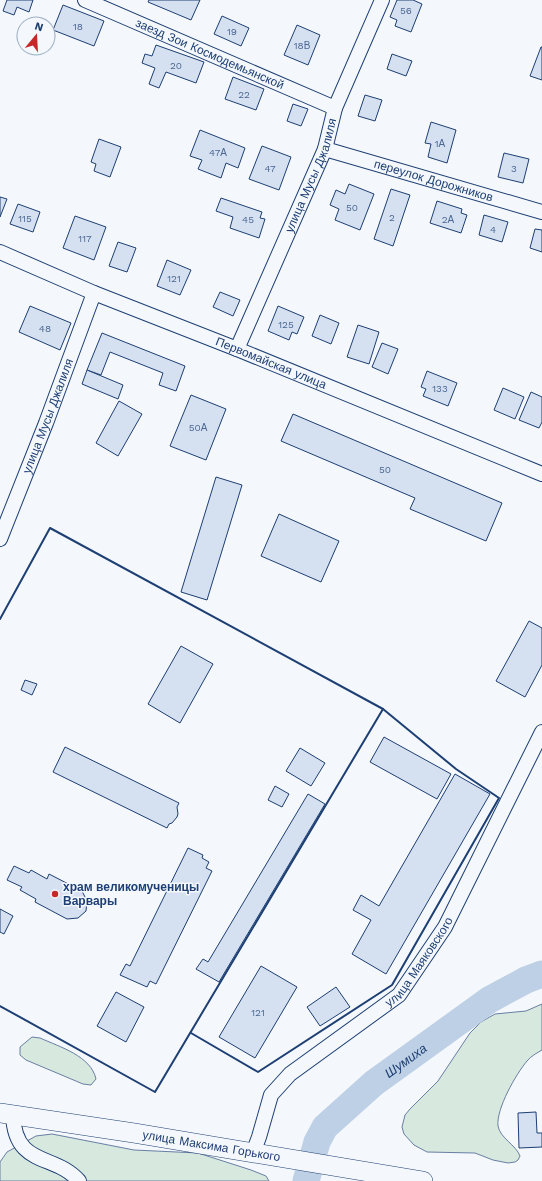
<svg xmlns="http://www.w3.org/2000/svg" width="542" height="1181" font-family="'Work Sans',sans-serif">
	<rect width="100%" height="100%" fill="#f4f7fb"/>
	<g fill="#d7e8df" stroke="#687fa3">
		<path d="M542 1004V1050C537 1053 531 1056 527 1061 516 1074 496 1109 498 1126 500 1138 516 1145 520 1156L518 1160 515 1162 508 1163 493 1160 475 1153 427 1152 414 1145 404 1134 402 1127 405 1115 410 1109 438 1081 470 1033 481 1022 495 1014 526 1011Z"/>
		<path d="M32 1037 40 1038C60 1047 91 1056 96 1079L91 1085 83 1084 26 1060 20 1055V1047Z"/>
		<path d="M52 1134 134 1150 198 1153 251 1170 266 1176 269 1181H0V1162L7 1152 36 1136Z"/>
	</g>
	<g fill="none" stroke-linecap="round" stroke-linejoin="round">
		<path stroke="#bed0e5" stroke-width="27" id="s1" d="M306 1181 317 1142 325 1127 374 1083 489 1000 526 980 542 974"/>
	</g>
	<g fill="#d5e0f0" stroke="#1d3f73">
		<path d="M7 0H33L29 12 17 7 14 15 3 11Z"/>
		<path d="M149 0H200L191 20 148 2Z"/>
		<path d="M397 0H413L422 4 411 32 395 26 397 20 390 17Z"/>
		<path d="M63 5 104 21 94 46 53 30Z"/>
		<path d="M222 16 249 28 241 46 214 34Z"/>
		<path d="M297 25 320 35 308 65 284 55Z"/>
		<path d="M156 45 204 62 196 83 166 72 159 88 149 84 155 68 142 63 145 54 152 56Z"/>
		<path d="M541 47H542V80L530 76Z"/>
		<path d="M392 54 412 61 406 76 387 69Z"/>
		<path d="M233 77 264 89 256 110 225 99Z"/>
		<path d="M365 95 382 100 375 121 358 116Z"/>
		<path d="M293 104 308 109 301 126 287 121Z"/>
		<path d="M431 122 456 130 447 163 428 157 431 144 425 143Z"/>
		<path d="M200 130 245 148 238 168 226 163 221 178 198 169 202 160 190 156Z"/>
		<path d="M99 139 121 147 110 177 94 171 96 164 91 162Z"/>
		<path d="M262 146 291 157 279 190 249 179Z"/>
		<path d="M504 153 529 159 523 183 498 177Z"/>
		<path d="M349 184 374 194 360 230 335 220 339 209 330 205 336 190 345 194Z"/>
		<path d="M391 189 410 195 393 246 374 239Z"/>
		<path d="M0 197 7 199 0 217Z"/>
		<path d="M221 198 262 212 260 218 265 219 259 238 230 228 233 217 216 211Z"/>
		<path d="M437 201 462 209 461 213 467 215 461 233 430 223Z"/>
		<path d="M18 204 40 212 33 232 10 224Z"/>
		<path d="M484 215 508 222 502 242 479 235Z"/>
		<path d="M75 216 106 227 94 260 63 248Z"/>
		<path d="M535 229 542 230V252L530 248Z"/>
		<path d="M118 242 136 248 127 272 109 266Z"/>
		<path d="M167 260 191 270 180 295 157 286Z"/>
		<path d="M220 292 240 300 233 316 213 307Z"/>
		<path d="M30 306 71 323 60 350 19 332Z"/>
		<path d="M278 306 304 317 297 334 292 332 289 340 268 331Z"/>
		<path d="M320 315 339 323 331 344 312 336Z"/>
		<path d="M358 325 379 332 369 364 347 357Z"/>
		<path d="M102 333 185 366 176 391 159 385 163 373 110 352 101 375 87 370Z"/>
		<path d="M382 343 398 349 388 374 372 367Z"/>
		<path d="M87 370 123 385 118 399 82 384Z"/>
		<path d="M427 371 457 383 448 406 423 396 426 389 421 387Z"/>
		<path d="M503 388 524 397 515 419 494 410Z"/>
		<path d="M531 392 542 397V422L539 428 519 420Z"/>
		<path d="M191 395 226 409 206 460 170 446Z"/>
		<path d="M119 401 142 414 118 456 96 443Z"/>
		<path d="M293 414 502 503 486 541 410 509 415 498 281 441Z"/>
		<path d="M216 477 242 485 207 600 181 592Z"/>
		<path d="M279 514 339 541 321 582 261 556Z"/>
		<path d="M529 621 542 628V665L525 697 496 681Z"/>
		<path d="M181 646 213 664 180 723 148 704Z"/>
		<path d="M25 680 37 684 32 695 21 690Z"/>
		<path d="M384 737 451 774 437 799 370 762Z"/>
		<path d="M65 747 179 803 177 807 178 814 177 817 172 823 169 824 167 828 53 772Z"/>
		<path d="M300 748 325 763 311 786 286 771Z"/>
		<path d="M455 774 490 794 386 974 352 954 371 920 353 910 361 895 379 906Z"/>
		<path d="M275 786 289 794 282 807 268 800Z"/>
		<path d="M308 794 325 804 219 982 196 969 203 959 208 962Z"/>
		<path d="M188 848 203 855 202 858 209 862 206 868 212 871 156 984 150 981 147 987 120 975 126 964 130 966Z"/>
		<path d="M14 866 29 873 31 870 47 879 49 874 82 891 87 901 86 911 78 918 67 919 35 902 36 899 20 890 22 887 7 880Z"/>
		<path d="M0 909 13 916 4 934 0 932Z"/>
		<path d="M261 966 297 987 255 1058 219 1037Z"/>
		<path d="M336 987 350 1007 320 1026 307 1007Z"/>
		<path d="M116 992 144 1007 126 1042 97 1026Z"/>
		<path d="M536 1112 537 1133H542V1147L519 1148 518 1113Z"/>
	</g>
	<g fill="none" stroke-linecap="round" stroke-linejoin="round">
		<defs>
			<g id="street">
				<path id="s2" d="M85 0 335 108"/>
				<path id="s3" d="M325 149 542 212"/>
				<path id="s4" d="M0 252 94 293 237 349 542 474"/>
				<path id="s5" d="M237 349 325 149 335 108 382 0"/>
				<path id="s6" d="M0 539 46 423 94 293"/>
				<path d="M13 1115C15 1168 55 1153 79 1181"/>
				<path id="s7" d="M253 1153 259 1137 271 1095 290 1074 399 995 445 927 542 732"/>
			</g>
			<g id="secondary">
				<path id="s8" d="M0 1113 134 1133 423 1181"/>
			</g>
		</defs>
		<use href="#street" stroke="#1d3f73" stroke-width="16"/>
		<use href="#secondary" stroke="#1d3f73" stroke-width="20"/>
		<use href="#street" stroke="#f4f7fb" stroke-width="14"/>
		<use href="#secondary" stroke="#f4f7fb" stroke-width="19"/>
		<g stroke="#1d3f73" stroke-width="2">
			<path d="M0 619 50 528 383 709 155 1092 0 1006"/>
			<path d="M191 1033 258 1072 392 985 499 798 456 769 383 709"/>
		</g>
	</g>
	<circle fill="#c62828" stroke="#f4f7fb" stroke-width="1.5" cx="55" cy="894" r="4"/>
	<g text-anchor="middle" stroke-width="3" stroke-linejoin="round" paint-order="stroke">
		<g font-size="10" fill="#4b6792">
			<text x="406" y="14">56</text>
			<text x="78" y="30">18</text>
			<text x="232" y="35">19</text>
			<text x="302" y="49">18В</text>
			<text x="176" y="69">20</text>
			<text x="244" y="98">22</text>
			<text x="440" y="147">1А</text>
			<text x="218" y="156">47А</text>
			<text x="270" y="172">47</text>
			<text x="514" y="172">3</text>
			<text x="352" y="211">50</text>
			<text x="392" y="221">2</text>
			<text x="25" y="222">115</text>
			<text x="248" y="223">45</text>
			<text x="448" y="223">2А</text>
			<text x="493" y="233">4</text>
			<text x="85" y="242">117</text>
			<text x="174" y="282">121</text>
			<text x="286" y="328">125</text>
			<text x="45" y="332">48</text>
			<text x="440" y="392">133</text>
			<text x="198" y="431">50А</text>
			<text x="385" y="473">50</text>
			<text x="258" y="1016">121</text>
		</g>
		<g font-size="12" fill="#1d3f73" stroke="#f4f7fb">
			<text dy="4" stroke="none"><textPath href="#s2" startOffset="136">заезд Зои Космодемьянской</textPath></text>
			<text dy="4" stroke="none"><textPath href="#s5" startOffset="189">улица Мусы Джалиля</textPath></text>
			<text dy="4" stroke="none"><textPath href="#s3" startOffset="113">переулок Дорожников</textPath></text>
			<text dy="4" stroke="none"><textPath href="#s4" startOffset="293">Первомайская улица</textPath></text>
			<text dy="4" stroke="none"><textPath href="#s6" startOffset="132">улица Мусы Джалиля</textPath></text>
			<text dy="4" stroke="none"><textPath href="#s7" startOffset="262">улица Маяковского</textPath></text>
			<text dy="4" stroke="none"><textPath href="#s8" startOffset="214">улица Максима Горького</textPath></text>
		</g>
		<g font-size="12" font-weight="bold" fill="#1d3f73" stroke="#f4f7fb" text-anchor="start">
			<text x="63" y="891">храм великомученицы<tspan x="63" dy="14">Варвары</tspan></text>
		</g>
		<g font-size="13" font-style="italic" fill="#1d3f73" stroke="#f4f7fb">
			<text dy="5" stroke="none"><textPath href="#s1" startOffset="162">Шумиха</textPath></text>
		</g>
	</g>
	<g transform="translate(36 36) rotate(18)"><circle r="19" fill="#f4f7fb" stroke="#9eadc5"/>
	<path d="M0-3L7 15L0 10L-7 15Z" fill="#c62828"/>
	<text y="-6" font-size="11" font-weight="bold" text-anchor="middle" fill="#1d3f73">N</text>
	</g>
</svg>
